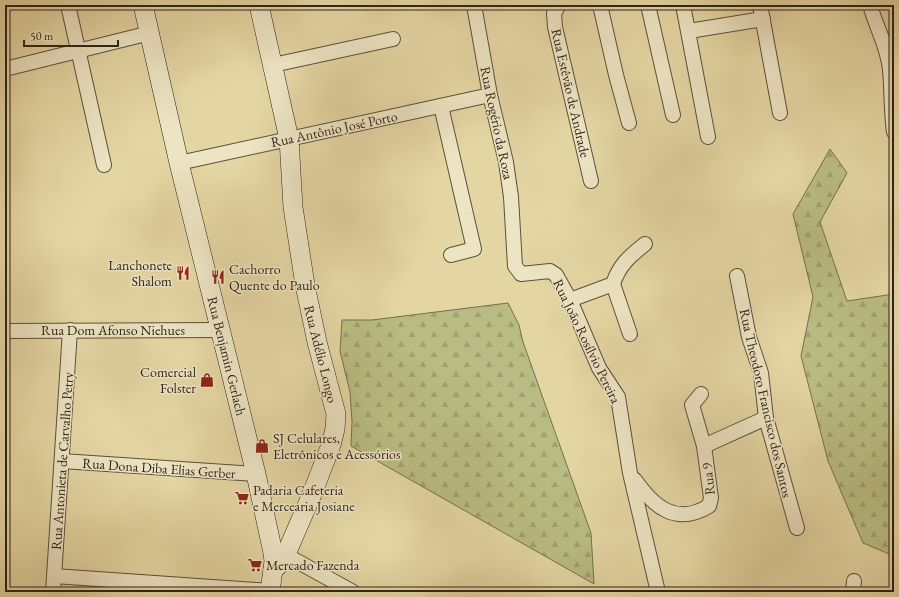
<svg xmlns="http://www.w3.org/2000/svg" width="899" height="597" font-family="'EB Garamond',serif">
	<defs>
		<pattern id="forest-firs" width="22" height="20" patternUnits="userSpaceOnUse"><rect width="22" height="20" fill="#b9bc82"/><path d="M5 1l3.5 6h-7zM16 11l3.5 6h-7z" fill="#9fa170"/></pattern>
	</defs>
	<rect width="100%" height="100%" fill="#e4d6a3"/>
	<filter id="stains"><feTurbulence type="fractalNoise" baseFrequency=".005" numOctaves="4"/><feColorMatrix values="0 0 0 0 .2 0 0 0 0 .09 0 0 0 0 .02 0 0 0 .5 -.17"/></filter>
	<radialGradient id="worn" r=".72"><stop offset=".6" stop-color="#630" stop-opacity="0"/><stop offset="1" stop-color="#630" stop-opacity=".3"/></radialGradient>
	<g fill="url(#forest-firs)" stroke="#74704d">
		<path d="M830 149 847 173 820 222 847 301 894 294V556L863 543 828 461 801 356 813 297 793 214Z"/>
		<path d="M508 303 519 325 523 342 591 533 594 584 351 446 352 422 350 392 340 351 342 320H372Z"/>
	</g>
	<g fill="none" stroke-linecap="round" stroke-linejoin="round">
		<defs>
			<g id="street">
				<path d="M68 5 104 165"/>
				<path d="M474 5 490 95 506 162 511 197 515 266 521 274 550 271 556 275 570 300 599 368 618 397 630 473 658 592"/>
				<path d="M559 5 554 13 555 27 591 181"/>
				<path d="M600 5 616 75 629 123"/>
				<path d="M648 5 673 115"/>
				<path d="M683 5 708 137"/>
				<path d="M760 5 780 113"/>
				<path d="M870 5C876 27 888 47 890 70 892 91 891 111 894 132"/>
				<path d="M689 31 763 19"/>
				<path d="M273 65 393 39"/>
				<path d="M5 69 150 33"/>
				<path d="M441 106 474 249 451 255"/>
				<path d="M179 163 490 95"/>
				<path d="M737 276 749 337 761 373 766 418 797 528"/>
				<path d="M613 284 630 334"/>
				<path d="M570 300 613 284C619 265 630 256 645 244"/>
				<path d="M5 331 220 330"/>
				<path d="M701 394 692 405 704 446"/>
				<path d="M62 461 256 474"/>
				<path d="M635 480C654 507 676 526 709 506L711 498 704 446 766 418"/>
				<path d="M286 553 293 559 353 592"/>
				<path d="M54 576 271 591"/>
				<path d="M53 592 70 330"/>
				<path d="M853 592 854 581"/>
			</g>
			<g id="secondary">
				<path d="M143 5 179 163 256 474 273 553 274 561 270 592"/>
				<path d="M259 5 289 139 293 207 305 285 317 342 336 414 335 429 331 445 312 494 283 561 273 570"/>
			</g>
		</defs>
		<use href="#street" stroke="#5c503b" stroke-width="16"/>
		<use href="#secondary" stroke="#2f2318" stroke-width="20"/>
		<use href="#street" stroke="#ede4c3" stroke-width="14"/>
		<use href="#secondary" stroke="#ede4c3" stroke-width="19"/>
	</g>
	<defs>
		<symbol id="restaurant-bare" viewBox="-9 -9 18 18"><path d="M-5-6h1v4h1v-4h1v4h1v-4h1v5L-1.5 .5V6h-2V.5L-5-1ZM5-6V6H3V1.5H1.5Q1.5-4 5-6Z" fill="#8f2418" stroke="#ede4c3" stroke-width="2.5" paint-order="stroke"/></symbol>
		<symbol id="shop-bare" viewBox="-9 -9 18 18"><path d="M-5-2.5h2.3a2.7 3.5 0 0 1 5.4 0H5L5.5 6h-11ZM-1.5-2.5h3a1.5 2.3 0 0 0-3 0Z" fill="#8f2418" stroke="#ede4c3" stroke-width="2.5" paint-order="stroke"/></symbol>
		<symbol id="supermarket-bare" viewBox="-9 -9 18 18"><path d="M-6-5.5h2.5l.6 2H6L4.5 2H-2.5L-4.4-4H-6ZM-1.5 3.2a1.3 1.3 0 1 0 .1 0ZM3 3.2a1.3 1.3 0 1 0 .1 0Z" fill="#8f2418" stroke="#ede4c3" stroke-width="2.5" paint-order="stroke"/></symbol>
	</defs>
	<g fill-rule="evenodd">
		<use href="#restaurant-bare" x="173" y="263" width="20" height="20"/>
		<use href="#restaurant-bare" x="208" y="267" width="20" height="20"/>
		<use href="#shop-bare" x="197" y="370" width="20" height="20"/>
		<use href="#shop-bare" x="252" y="436" width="20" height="20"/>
		<use href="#supermarket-bare" x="232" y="488" width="20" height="20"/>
		<use href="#supermarket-bare" x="245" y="555" width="20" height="20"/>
	</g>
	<g text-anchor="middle" stroke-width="3" stroke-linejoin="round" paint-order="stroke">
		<g font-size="14" fill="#2f2318" stroke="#ede4c3">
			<text transform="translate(571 93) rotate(77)" y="5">Rua Estêvão de Andrade</text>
			<text transform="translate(497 123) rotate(78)" y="5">Rua Rogério da Roza</text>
			<text transform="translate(334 129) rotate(-12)" y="5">Rua Antônio José Porto</text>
			<text x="113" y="335">Rua Dom Afonso Niehues</text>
			<text transform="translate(587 341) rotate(64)" y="5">Rua João Rosílvio Pereira</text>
			<text transform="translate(321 354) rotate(76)" y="5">Rua Adélio Longo</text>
			<text transform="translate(227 356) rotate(76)" y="5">Rua Benjamin Gerlach</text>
			<text transform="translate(766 403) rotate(77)" y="5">Rua Theodoro Francisco dos Santos</text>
			<text transform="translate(62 461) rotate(-86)" y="5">Rua Antonieta de Carvalho Petry</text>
			<text transform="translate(159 468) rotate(4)" y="5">Rua Dona Diba Elias Gerber</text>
			<text transform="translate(708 479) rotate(-96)" y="5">Rua 9</text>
		</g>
		<g font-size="14" fill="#2f2318" stroke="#ede4c3" text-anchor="start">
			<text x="172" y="270" text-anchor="end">Lanchonete<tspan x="172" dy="16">Shalom</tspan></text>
			<text x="229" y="274">Cachorro<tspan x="229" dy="16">Quente do Paulo</tspan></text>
			<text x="196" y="377" text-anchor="end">Comercial<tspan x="196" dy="16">Folster</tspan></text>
			<text x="273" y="443">SJ Celulares,<tspan x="273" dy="16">Eletrônicos e Acessórios</tspan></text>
			<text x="253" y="495">Padaria Cafeteria<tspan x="253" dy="16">e Mercearia Josiane</tspan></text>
			<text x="266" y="570">Mercado Fazenda</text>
		</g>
	</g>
	<rect width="899" height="597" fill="none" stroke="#e4d6a3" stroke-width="20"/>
	<rect x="6" y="6" width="887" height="585" fill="none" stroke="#2f2318" stroke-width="2"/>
	<rect x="10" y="10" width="879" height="577" fill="none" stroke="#2f2318"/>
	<path d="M24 40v6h94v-6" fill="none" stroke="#2f2318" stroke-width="2"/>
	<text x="30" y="40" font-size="12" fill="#2f2318" stroke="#ede4c3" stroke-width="3" paint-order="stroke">50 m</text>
	<rect width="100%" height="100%" filter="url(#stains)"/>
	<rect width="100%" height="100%" fill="url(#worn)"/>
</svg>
